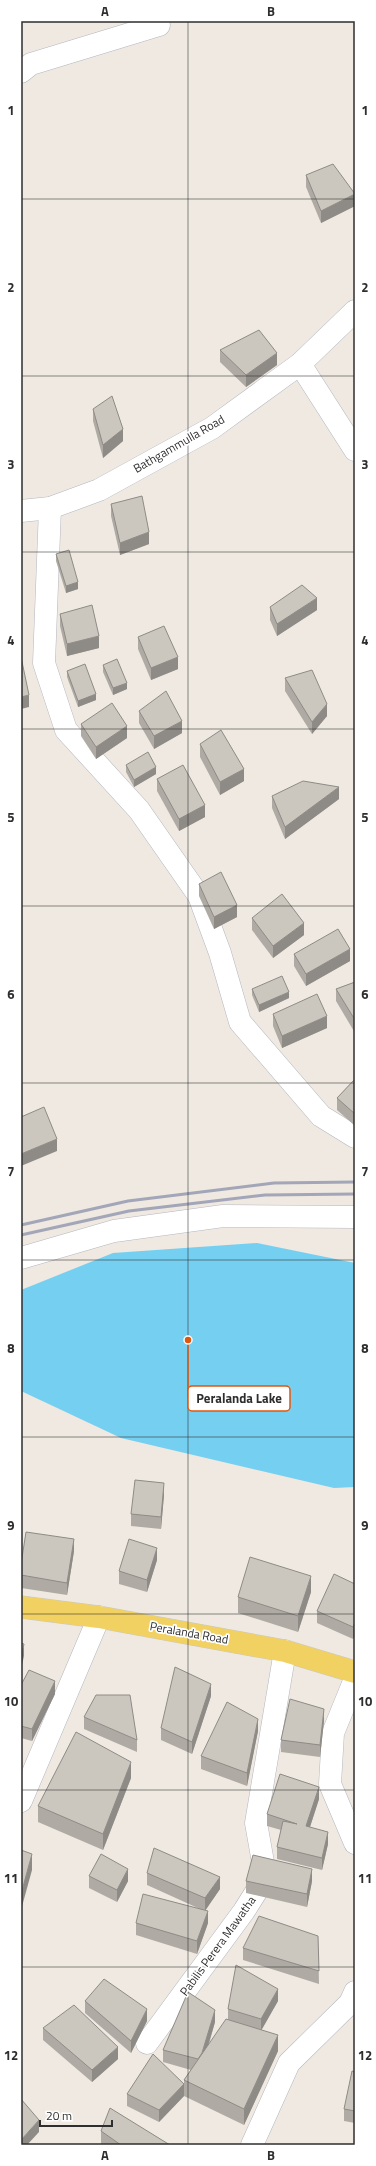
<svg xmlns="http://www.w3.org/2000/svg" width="376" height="2166" font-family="'Titillium Web',sans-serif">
	<rect width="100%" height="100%" fill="#efe9e1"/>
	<path fill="#75cff0" d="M257 1243 355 1263V1487L334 1488 121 1438 21 1391V1290L113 1253Z"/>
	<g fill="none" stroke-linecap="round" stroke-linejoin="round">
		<defs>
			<g id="minor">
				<path d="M21 72 31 64 159 25"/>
				<path d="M300 364 355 450"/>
				<path d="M50 508 44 663 66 730 139 810 199 896 220 953 240 1022 321 1116 355 1137"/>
				<path d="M21 511 50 508 99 490 212 428 300 364 355 311"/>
				<path d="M21 1258 114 1231 223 1216 355 1217"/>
				<path d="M355 1679 333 1733 330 1784 355 1843"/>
				<path d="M21 1801 99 1617"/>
				<path d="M147 2043 244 1911 256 1892 264 1868 256 1823 285 1651"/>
				<path d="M252 2145 289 2063 350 2003 355 1992"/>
			</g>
			<path id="major" d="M21 1607 99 1617 285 1651 355 1672"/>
		</defs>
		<use href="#minor" stroke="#b4b7c1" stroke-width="23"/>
		<use href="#major" stroke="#c9c9c9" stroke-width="23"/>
		<use href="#minor" stroke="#fff" stroke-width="22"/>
		<use href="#major" stroke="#f2d163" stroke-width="22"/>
		<g stroke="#a3a6b8" stroke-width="3">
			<path d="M21 1225 128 1201 274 1183 355 1182"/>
			<path d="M21 1235 129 1211 265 1195 355 1194"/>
		</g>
	</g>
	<g fill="#afaba4">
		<path d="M306 175 355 194V206L321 223 306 187Z"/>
		<path d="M220 350 277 365 246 387 220 362Z"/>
		<path d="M93 409 123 441 103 458 93 421Z"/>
		<path d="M111 504 149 544 120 555 111 516Z"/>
		<path d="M56 554 78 589 66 593 56 561Z"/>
		<path d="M270 607 317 610 277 636 270 620Z"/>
		<path d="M60 614 99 648 67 656 60 626Z"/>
		<path d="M138 637 178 669 151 680 138 649Z"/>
		<path d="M103 665 127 689 113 695 103 672Z"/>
		<path d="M67 671 96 700 78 707 67 677Z"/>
		<path d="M285 678 327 716 312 734 285 691Z"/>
		<path d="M139 711 182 733 154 749 139 723Z"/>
		<path d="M81 724 127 738 96 759 81 736Z"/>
		<path d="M200 744 244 781 220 795 200 757Z"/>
		<path d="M126 765 156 774 134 787 126 772Z"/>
		<path d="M157 779 205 817 179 831 157 791Z"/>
		<path d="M272 796 339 799 285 839 272 808Z"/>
		<path d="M199 884 237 917 214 929 199 896Z"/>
		<path d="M252 918 304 935 273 958 252 930Z"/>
		<path d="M294 954 350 961 306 986 294 966Z"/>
		<path d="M355 982V1033L336 1001V989Z"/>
		<path d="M252 989 289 998 259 1012 252 995Z"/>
		<path d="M273 1014 327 1028 282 1048 273 1026Z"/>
		<path d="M355 1079V1126L337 1110V1098Z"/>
		<path d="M164 1495 161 1529 131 1526V1514Z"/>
		<path d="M74 1551 67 1595 21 1588V1564Z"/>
		<path d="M157 1560 147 1592 119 1584V1571Z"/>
		<path d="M355 1584 353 1639 317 1623V1611Z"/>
		<path d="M311 1592 298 1632 238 1613V1597Z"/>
		<path d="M21 1685 55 1694 32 1741 21 1738Z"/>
		<path d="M211 1696 192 1754 161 1740V1728Z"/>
		<path d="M84 1717 137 1740V1752L84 1729Z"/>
		<path d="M324 1721 320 1757 281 1752V1740Z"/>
		<path d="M258 1731 247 1786 201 1769V1756Z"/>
		<path d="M131 1778 103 1850 38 1822V1806Z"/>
		<path d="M319 1799 310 1827 328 1844 322 1870 277 1859V1847L281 1830 267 1826V1814Z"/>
		<path d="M147 1873 220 1889 205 1910 208 1923 197 1954 136 1935V1923L200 1909 147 1885Z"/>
		<path d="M89 1876 128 1881 117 1902 89 1888Z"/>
		<path d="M246 1881H312L307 1907 246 1893Z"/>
		<path d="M318 1936 319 1984 243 1960V1948Z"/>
		<path d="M85 2001 147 2021 131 2053 85 2013Z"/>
		<path d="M278 2001 261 2030 278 2051 244 2125 184 2096V2080L191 2070 163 2062V2050L215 2022 209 2044 228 2020V2009Z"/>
		<path d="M43 2028 118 2059 92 2082 43 2040Z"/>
		<path d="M355 2072V2123L344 2121V2109Z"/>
		<path d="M127 2094 184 2096 159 2122 127 2106Z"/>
		<path d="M101 2131 170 2145H101Z"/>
	</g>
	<g fill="#8e8b86">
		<path d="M355 194V206L321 223V211Z"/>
		<path d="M277 353V365L246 387V375Z"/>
		<path d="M123 429V441L103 458V445Z"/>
		<path d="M149 532V544L120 555V543Z"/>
		<path d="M78 582V589L66 593V586Z"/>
		<path d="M317 598V610L277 636V624Z"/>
		<path d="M99 636V648L67 656V644Z"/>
		<path d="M178 657V669L151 680V668Z"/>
		<path d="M127 683V689L113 695V688Z"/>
		<path d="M96 694V700L78 707V701Z"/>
		<path d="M29 695V707L21 709V697Z"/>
		<path d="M327 704V716L312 734V722Z"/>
		<path d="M182 721V733L154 749V736Z"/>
		<path d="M127 726V738L96 759V747Z"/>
		<path d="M156 767V774L134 787V780Z"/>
		<path d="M244 769V781L220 795V782Z"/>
		<path d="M339 787V799L285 839V827Z"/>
		<path d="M205 805V817L179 831V819Z"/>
		<path d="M237 905V917L214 929V917Z"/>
		<path d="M304 923V935L273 958V946Z"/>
		<path d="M350 949V961L306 986V974Z"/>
		<path d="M289 992V998L259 1012V1005Z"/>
		<path d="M327 1016V1028L282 1048V1036Z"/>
		<path d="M57 1139V1151L21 1166V1154Z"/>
		<path d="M164 1483V1495L161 1529V1517Z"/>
		<path d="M74 1539V1551L67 1595V1583Z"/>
		<path d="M157 1548V1560L147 1592V1580Z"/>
		<path d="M311 1576V1592L298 1632V1616Z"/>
		<path d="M355 1622V1635L353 1639V1627Z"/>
		<path d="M24 1644V1656L21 1669V1657Z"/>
		<path d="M55 1681V1694L32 1741V1729Z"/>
		<path d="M211 1684V1696L192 1754V1742Z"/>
		<path d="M324 1709V1721L320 1757V1745Z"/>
		<path d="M258 1719V1731L247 1786V1773Z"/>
		<path d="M131 1762V1778L103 1850V1834Z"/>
		<path d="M319 1787V1799L306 1839V1826Z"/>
		<path d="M328 1832V1844L322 1870V1858Z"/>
		<path d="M32 1854V1870L21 1910V1894Z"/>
		<path d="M128 1869V1881L117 1902V1890Z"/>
		<path d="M312 1869V1881L307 1907V1894Z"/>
		<path d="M220 1877V1889L205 1911V1898Z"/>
		<path d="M208 1911V1923L197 1954V1941Z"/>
		<path d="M278 1989V2001L261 2031V2019Z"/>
		<path d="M147 2009V2021L131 2053V2041Z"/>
		<path d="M215 2010V2022L200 2072V2060Z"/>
		<path d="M278 2035V2051L244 2125V2109Z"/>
		<path d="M118 2047V2059L92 2082V2070Z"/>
		<path d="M184 2084V2096L159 2122V2110Z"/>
		<path d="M39 2120V2132L27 2145H21V2140Z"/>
	</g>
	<g fill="#cbc7bf" stroke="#8e8b86">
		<path d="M333 164 355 194 321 211 306 175Z"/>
		<path d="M259 330 277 353 246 375 220 350Z"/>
		<path d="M112 396 123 429 103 445 93 409Z"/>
		<path d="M142 496 149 532 120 543 111 504Z"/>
		<path d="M69 550 78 582 66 586 56 554Z"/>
		<path d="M302 585 317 598 277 624 270 607Z"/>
		<path d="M92 605 99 636 67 644 60 614Z"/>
		<path d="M164 626 178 657 151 668 138 637Z"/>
		<path d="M21 657 29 695 21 697Z"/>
		<path d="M117 659 127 683 113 688 103 665Z"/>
		<path d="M85 664 96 694 78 701 67 671Z"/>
		<path d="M312 670 327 704 312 722 285 678Z"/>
		<path d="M166 691 182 721 154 736 139 711Z"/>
		<path d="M112 703 127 726 96 747 81 724Z"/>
		<path d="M221 730 244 769 220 782 200 744Z"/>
		<path d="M148 752 156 767 134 780 126 765Z"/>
		<path d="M183 765 205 805 179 819 157 779Z"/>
		<path d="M303 781 339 787 285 827 272 796Z"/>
		<path d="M221 872 237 905 214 917 199 884Z"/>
		<path d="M282 894 304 923 273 946 252 918Z"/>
		<path d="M338 929 350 949 306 974 294 954Z"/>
		<path d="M282 976 289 992 259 1005 252 989Z"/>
		<path d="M355 982V1020L336 989Z"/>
		<path d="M317 994 327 1016 282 1036 273 1014Z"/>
		<path d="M355 1079V1114L337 1098Z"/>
		<path d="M44 1107 57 1139 21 1154V1117Z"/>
		<path d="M135 1480 164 1483 161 1517 131 1514Z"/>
		<path d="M26 1532 74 1539 67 1583 21 1575V1564Z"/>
		<path d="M129 1539 157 1548 147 1580 119 1571Z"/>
		<path d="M250 1557 311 1576 298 1616 238 1597Z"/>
		<path d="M334 1574 355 1584V1622L353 1627 317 1611Z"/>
		<path d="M21 1643 24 1644 21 1657Z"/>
		<path d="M175 1667 211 1684 192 1742 161 1728Z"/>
		<path d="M29 1670 55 1681 32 1729 21 1726V1685Z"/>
		<path d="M96 1695H130L137 1740 84 1717Z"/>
		<path d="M290 1699 324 1709 320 1745 281 1740Z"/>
		<path d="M227 1702 258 1719 247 1773 201 1756Z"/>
		<path d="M76 1732 131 1762 103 1834 38 1806Z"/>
		<path d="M280 1774 319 1787 306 1826 328 1832 322 1858 277 1847 283 1821 297 1824 267 1814Z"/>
		<path d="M154 1848 220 1877 205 1898 147 1873Z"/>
		<path d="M21 1850 32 1854 21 1894Z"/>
		<path d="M101 1854 128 1869 117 1890 89 1876Z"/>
		<path d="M253 1855 312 1869 307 1894 246 1881Z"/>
		<path d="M143 1894 208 1911 197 1941 136 1923Z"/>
		<path d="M259 1916 318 1936 319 1971 243 1948Z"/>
		<path d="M236 1965 278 1989 261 2019 228 2009Z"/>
		<path d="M104 1979 147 2009 131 2041 85 2001Z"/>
		<path d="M188 1992 215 2010 202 2053 198 2059 163 2050Z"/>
		<path d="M74 2005 118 2047 92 2070 43 2028Z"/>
		<path d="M226 2019 278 2035 244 2109 184 2080Z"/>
		<path d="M153 2054 184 2084 159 2110 127 2094Z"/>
		<path d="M352 2071 355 2072V2111L344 2109Z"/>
		<path d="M21 2099 39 2120 21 2140Z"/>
		<path d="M110 2108 170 2145H121L101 2131Z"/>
	</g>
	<path fill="none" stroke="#2e2e2e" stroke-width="1" stroke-opacity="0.55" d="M188 21V2145M21 199H355M21 376H355M21 552H355M21 729H355M21 906H355M21 1083H355M21 1260H355M21 1437H355M21 1614H355M21 1790H355M21 1967H355"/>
	<g text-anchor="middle" stroke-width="3.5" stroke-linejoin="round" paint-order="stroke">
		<g font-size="12" fill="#2e2e2e" stroke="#fff">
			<text transform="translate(179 444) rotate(-30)" y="4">Bathgammulla Road</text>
			<text transform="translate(189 1633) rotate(10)" y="4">Peralanda Road</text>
			<text transform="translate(218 1946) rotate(-54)" y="4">Pabilis Perera Mawatha</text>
		</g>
	</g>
	<path fill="none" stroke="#df570e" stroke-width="1.5" d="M188 1340L188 1398"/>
	<circle fill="#df570e" stroke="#fff" stroke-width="1.5" cx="188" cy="1340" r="4"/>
	<rect fill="#fff" stroke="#df570e" stroke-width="1.5" x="188" y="1386" width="102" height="25" rx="4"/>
	<g font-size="13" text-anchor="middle" font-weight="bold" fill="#2e2e2e">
		<text x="239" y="1403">Peralanda Lake</text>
	</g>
	<rect width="376" height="2166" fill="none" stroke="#ffffff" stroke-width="44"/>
	<path d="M40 2120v6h72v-6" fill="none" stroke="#2e2e2e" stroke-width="2"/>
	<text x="46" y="2120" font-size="12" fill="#2e2e2e" stroke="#ffffff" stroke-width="3" paint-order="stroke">20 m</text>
	<rect x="22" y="22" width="332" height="2122" fill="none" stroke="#2e2e2e" stroke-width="1.5"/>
	<g font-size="13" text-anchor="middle" font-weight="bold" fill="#2e2e2e">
		<text x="105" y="16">A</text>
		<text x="271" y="16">B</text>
		<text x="11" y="115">1</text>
		<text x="365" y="115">1</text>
		<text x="11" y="292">2</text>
		<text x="365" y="292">2</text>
		<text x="11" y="469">3</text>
		<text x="365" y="469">3</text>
		<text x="11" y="645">4</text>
		<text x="365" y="645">4</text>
		<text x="11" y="822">5</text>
		<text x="365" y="822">5</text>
		<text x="11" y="999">6</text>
		<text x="365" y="999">6</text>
		<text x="11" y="1176">7</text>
		<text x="365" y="1176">7</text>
		<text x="11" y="1353">8</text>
		<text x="365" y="1353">8</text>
		<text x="11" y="1530">9</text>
		<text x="365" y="1530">9</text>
		<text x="11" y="1706">10</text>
		<text x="365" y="1706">10</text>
		<text x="11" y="1883">11</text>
		<text x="365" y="1883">11</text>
		<text x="11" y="2060">12</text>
		<text x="365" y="2060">12</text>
		<text x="105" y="2160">A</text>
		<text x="271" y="2160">B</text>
	</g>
</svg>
